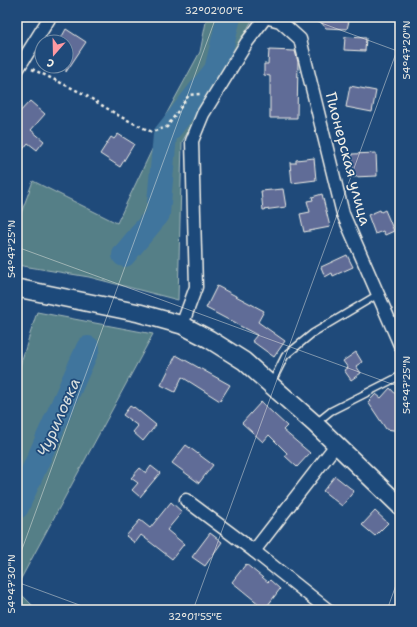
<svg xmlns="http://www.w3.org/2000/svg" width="417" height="627" font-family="'Shantell Sans',sans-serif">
	<rect width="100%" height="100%" fill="#1f4a7a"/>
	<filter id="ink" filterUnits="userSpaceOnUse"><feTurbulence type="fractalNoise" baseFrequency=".025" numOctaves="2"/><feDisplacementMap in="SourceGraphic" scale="8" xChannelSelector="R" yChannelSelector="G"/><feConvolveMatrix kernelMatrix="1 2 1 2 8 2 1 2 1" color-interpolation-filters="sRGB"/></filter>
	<g filter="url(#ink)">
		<g fill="#557f87" stroke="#a4b8b8">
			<path d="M207 17H254L182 142 178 300 89 277 17 265V224L33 181 117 223 157 139 161 124 200 52Z"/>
			<path d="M37 312 153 334 17 586V375Z"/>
			<path d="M17 590 37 610H17Z"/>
		</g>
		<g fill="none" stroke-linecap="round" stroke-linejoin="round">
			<g stroke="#40759d" stroke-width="24">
				<path d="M124 255 158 214 165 135 216 70 229 17"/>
				<path d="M17 507 88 348"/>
			</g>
		</g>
		<g fill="#606c97" stroke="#f4f1e8">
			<path d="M316 17H350L347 29 326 28Z"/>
			<path d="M66 29 86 42 66 72V42H59Z"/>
			<path d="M345 37 366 38 365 51 344 50Z"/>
			<path d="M269 50 295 51 298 62 297 118H270V76L264 75V64H268Z"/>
			<path d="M350 86 376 91 372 112 346 107Z"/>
			<path d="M30 101 45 114 31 130 44 141 37 150 28 143 17 157V115Z"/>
			<path d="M118 134 134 144 120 167 100 154 111 137 114 139Z"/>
			<path d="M376 153 377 176 353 177 352 154Z"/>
			<path d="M314 158 316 180 292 183 290 163H296V160Z"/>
			<path d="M283 189 286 207 263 210 261 191Z"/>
			<path d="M322 194 330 227 304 232 300 214 310 212 307 201 313 200 312 197Z"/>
			<path d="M380 210 381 212 385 210 394 231 385 235 383 231 375 234 368 215Z"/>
			<path d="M347 255 353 267 333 276 332 273 325 277 321 267Z"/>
			<path d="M217 286 264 311 258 322 285 341 274 357 252 341 257 335 206 308Z"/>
			<path d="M356 352 362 362 356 366 361 373 351 380 344 370 348 368 343 361Z"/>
			<path d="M176 355 230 385 220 401 182 377 175 392 161 385Z"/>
			<path d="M390 388 400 399V431L386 429 368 402 376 394 381 398Z"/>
			<path d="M261 402 287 426 283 430 310 453 297 467 285 456 287 453 269 435 263 442 242 423Z"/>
			<path d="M130 406 133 408 134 407 156 425 143 441 133 432 138 426 123 415Z"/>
			<path d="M186 445 213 465 199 483 172 463Z"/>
			<path d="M151 466 160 473 140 497 132 490 138 483 131 478 140 468 146 473Z"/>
			<path d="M335 476 354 491 342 506 323 491Z"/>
			<path d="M171 502 182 512 167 530 184 544 172 559 141 535 135 543 126 536 140 520 150 528Z"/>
			<path d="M375 511 388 523 375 536 362 525Z"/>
			<path d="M210 533 222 542 205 566 192 557Z"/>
			<path d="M246 564 268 582 270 580 280 589 265 609 232 582Z"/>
		</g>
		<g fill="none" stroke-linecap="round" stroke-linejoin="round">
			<defs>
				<g id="service">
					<path d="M271 384 285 356 313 333 377 295"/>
					<path d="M316 423 331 411 400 376"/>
				</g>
				<g id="minor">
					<path d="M265 17 280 21 300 39 343 214 400 345"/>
					<path d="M17 70 50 17"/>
					<path d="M182 325 196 287 192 141 203 114 247 42 265 18"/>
					<path d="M186 500 254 551 328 610"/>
					<path d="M254 551 336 445"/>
				</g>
				<path id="secondary" d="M17 288 139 313 182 325 209 339 244 361 315 424 400 506"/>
			</defs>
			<use href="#service" stroke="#f4f1e8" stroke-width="9"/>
			<use href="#minor" stroke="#f4f1e8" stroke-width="15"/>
			<use href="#secondary" stroke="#f4f1e8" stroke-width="20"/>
			<path stroke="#f4f1e8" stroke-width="2.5" stroke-dasharray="3 3" stroke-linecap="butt" d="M32 69 82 93 121 117 152 132 167 127 189 95 201 94"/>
			<use href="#service" stroke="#1f4a7a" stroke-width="6"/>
			<use href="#minor" stroke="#1f4a7a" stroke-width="12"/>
			<use href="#secondary" stroke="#1f4a7a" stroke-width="17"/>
		</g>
	</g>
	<path fill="none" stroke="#f4f1e8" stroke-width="1" stroke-opacity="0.45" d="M305 17 400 52M17 31 22 17M17 247 400 387M17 563 216 17M17 582 93 610M193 610 400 42M387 610 400 574"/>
	<g text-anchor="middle" stroke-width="3.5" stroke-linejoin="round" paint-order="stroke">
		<g font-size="15" fill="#f4f1e8" stroke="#1f4a7a">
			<text transform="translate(348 159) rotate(75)" y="5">Пионерская улица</text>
		</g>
		<g font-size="16" font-style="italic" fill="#d9dedd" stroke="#1f4a7a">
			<text transform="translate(58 417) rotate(-66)" y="6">Чуриловка</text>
		</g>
	</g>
	<rect width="417" height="627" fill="none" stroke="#1f4a7a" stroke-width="44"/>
	<g transform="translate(54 54) rotate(200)"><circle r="19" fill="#1f4a7a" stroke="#748da6"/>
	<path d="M0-3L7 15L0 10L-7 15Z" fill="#ff9aa2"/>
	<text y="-6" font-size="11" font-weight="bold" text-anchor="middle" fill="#f4f1e8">С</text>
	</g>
	<rect x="22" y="22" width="373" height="583" fill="none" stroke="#f4f1e8" stroke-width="1.5"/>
	<g font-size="10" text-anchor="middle" fill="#f4f1e8">
		<text x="214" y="14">32°02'00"E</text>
		<text transform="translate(406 50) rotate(-90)" y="4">54°47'20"N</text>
		<text transform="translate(11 249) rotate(-90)" y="4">54°47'25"N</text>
		<text transform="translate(406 385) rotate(-90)" y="4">54°47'25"N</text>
		<text transform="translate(11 584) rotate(-90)" y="4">54°47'30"N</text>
		<text x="195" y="620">32°01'55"E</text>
	</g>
</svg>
